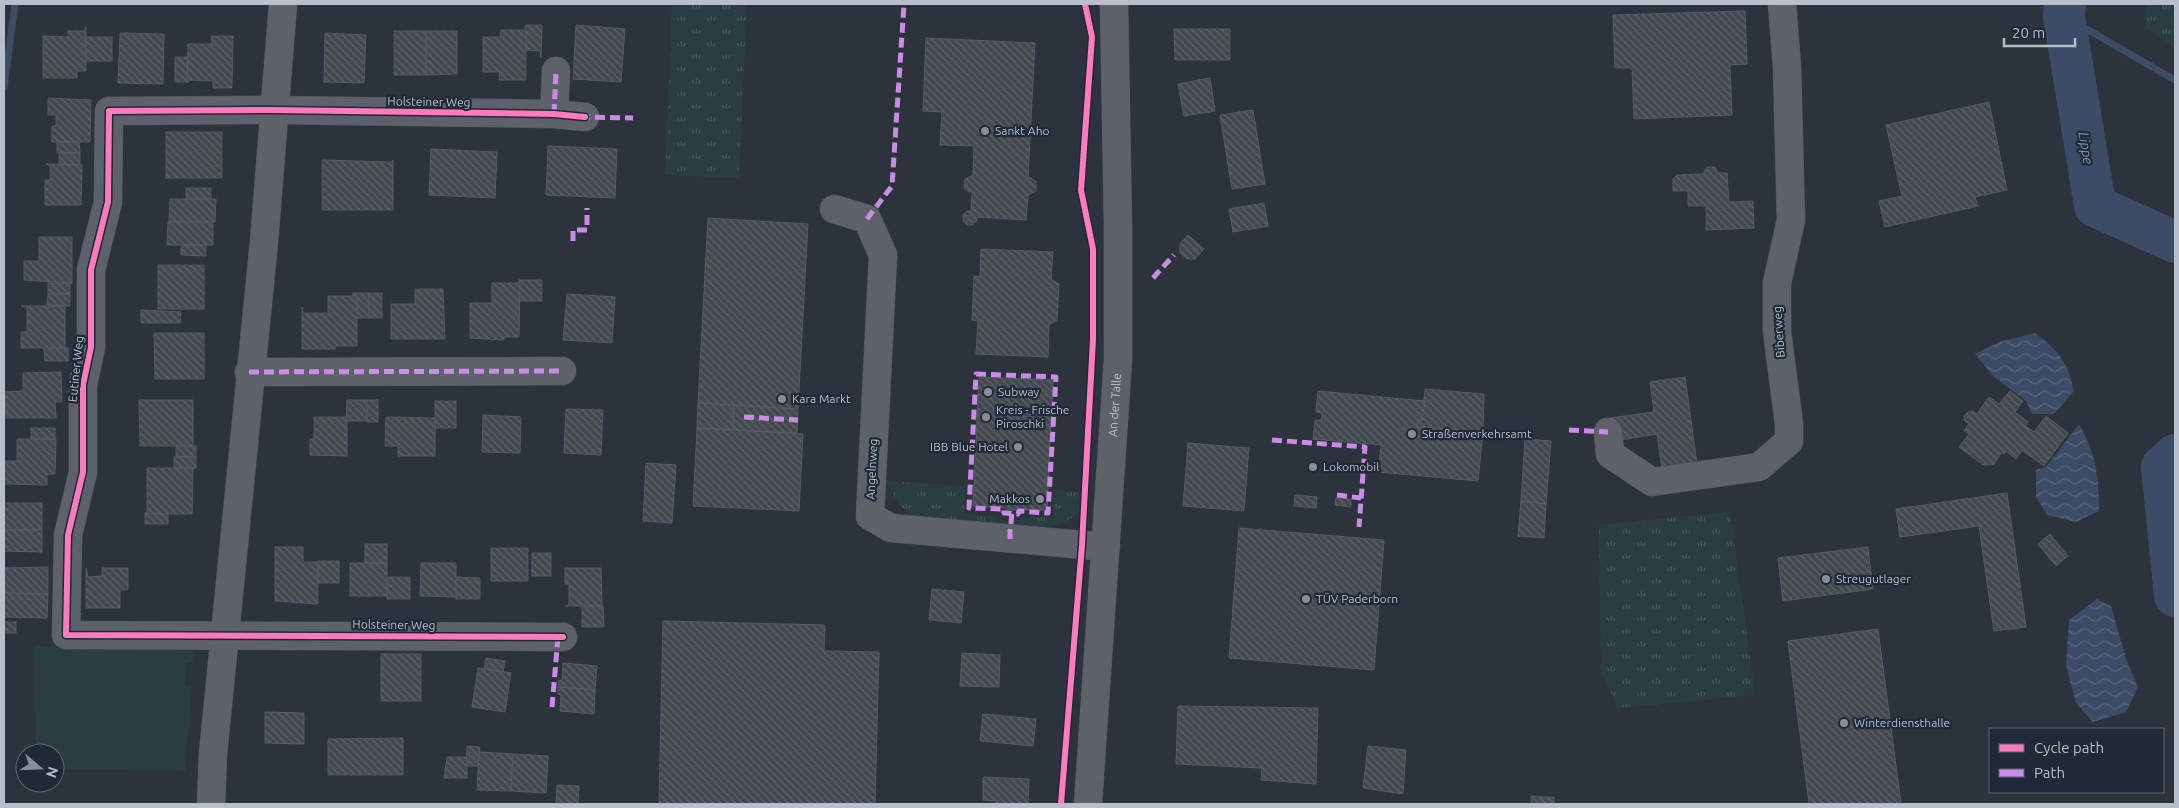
<svg xmlns="http://www.w3.org/2000/svg" width="2179" height="808" font-family="Ubuntu,sans-serif">
	<defs>
		<pattern id="grass-tufts" width="24" height="20" patternUnits="userSpaceOnUse" patternTransform="scale(1.25)"><rect width="24" height="20" fill="#2a3d42"/><path d="M3 7l-1-3M5 7V3M7 7l1-3M15 17l-1-3M17 17v-4M19 17l1-3" fill="none" stroke="#47575c"/></pattern>
		<pattern id="water-waves" width="16" height="10" patternUnits="userSpaceOnUse" patternTransform="scale(1.25)"><rect width="16" height="10" fill="#3c4c66"/><path d="M0 5q4-4 8 0t8 0" fill="none" stroke="#56647b"/></pattern>
		<pattern id="building-back-hatch" width="6" height="6" patternUnits="userSpaceOnUse" patternTransform="scale(1.25)"><rect width="6" height="6" fill="#444950"/><path d="M-1 5l2 2M0 0l6 6M5-1l2 2" fill="none" stroke="#5d6168"/></pattern>
	</defs>
	<rect width="100%" height="100%" fill="#2d333c"/>
	<g fill="url(#grass-tufts)">
		<path d="M672 4H747L739 178 665 175Z"/>
		<path d="M2147 4H2175V47L2145 28Z"/>
		<path d="M886 481 965 486 964 514 996 516V520L1006 521 1005 528 916 520 898 503Z"/>
		<path d="M1055 491 1081 492V510C1063 530 1039 527 1013 528V522L1021 521V517H1053Z"/>
		<path d="M1730 512 1755 695 1618 708 1601 672 1599 525Z"/>
	</g>
	<path fill="#2a3d42" d="M195 644 194 663H187L185 685 192 686 185 771 55 769V753H36L34 646Z"/>
	<g fill="url(#water-waves)">
		<path d="M2035 333C2060 352 2067 361 2074 391L2054 414H2032L2026 401 1993 376 1975 354 1999 342Z"/>
		<path d="M2079 424C2096 454 2099 477 2099 511L2076 522 2047 515 2036 497V470L2046 467Z"/>
		<path d="M2097 599 2111 606 2126 659 2138 687 2126 712 2093 722 2076 703 2066 666 2069 620Z"/>
	</g>
	<g fill="none" stroke-linecap="round" stroke-linejoin="round">
		<g stroke="#3c4c66" stroke-width="7">
			<path d="M2064 16 2175 80"/>
			<path d="M4 87 15 4"/>
		</g>
		<g stroke="#3c4c66" stroke-width="42">
			<path d="M2065 4 2064 16 2095 206 2175 242"/>
			<path d="M2175 455 2162 467 2175 596"/>
		</g>
	</g>
	<g fill="url(#building-back-hatch)" stroke="#555b63">
		<path d="M1745 11 1747 64 1730 65 1732 115 1634 119 1632 68H1615L1613 15Z"/>
		<path d="M525 25H542L541 58 540 51 526 50Z"/>
		<path d="M576 25 625 29 621 82 573 79Z"/>
		<path d="M85 27H86V71H77V78H43V36L68 37V31H85Z"/>
		<path d="M1174 29H1230V60H1175Z"/>
		<path d="M501 30H526V80H499L500 72H483V37H500Z"/>
		<rect x="394" y="31" width="32" height="44"/>
		<path d="M426 31H457V74L426 75Z"/>
		<path d="M120 33 164 34 163 84 118 83Z"/>
		<path d="M325 33 366 35 364 83 324 82Z"/>
		<path d="M211 36H233L232 88H213V81L187 80 188 44H212Z"/>
		<rect x="86" y="37" width="26" height="24"/>
		<path d="M926 38 1035 43 1028 178H1031L1036 182V191L1028 195 1026 220 977 217V221L972 225H967L963 221V215L967 211H971L972 192H969L964 188 965 179 973 175 974 146 940 145 942 112 923 111Z"/>
		<path d="M175 57H188L187 80 189 82H175Z"/>
		<path d="M1210 78 1215 111 1184 116 1178 84Z"/>
		<path d="M48 98 91 100 90 142H52V126H56V115H48Z"/>
		<path d="M1989 102 2007 190 1975 197 1978 206 1885 227 1879 201 1902 196 1886 125Z"/>
		<path d="M1253 110 1265 184 1232 189 1220 115Z"/>
		<rect x="166" y="132" width="56" height="46"/>
		<path d="M57 142H79L80 153H57Z"/>
		<path d="M548 146 617 149 615 198 546 195Z"/>
		<path d="M431 149 497 152 495 198 429 195Z"/>
		<path d="M59 153H80V165L59 164Z"/>
		<path d="M322 160 391 162 393 160V210H322Z"/>
		<path d="M46 164 82 165 81 205H45V180H50V166Z"/>
		<path d="M1707 167H1715L1718 173H1727L1729 202 1753 201 1754 228 1706 230V206H1688V191H1673V179L1677 175 1704 174V171Z"/>
		<rect x="186" y="188" width="25" height="11"/>
		<path d="M170 199H216L215 222H169Z"/>
		<path d="M1264 203 1268 226 1233 232 1229 209Z"/>
		<path d="M708 218 808 224 798 409 698 403Z"/>
		<path d="M168 222H213V245H167Z"/>
		<path d="M1188 235 1204 249 1195 259H1187L1180 253V244Z"/>
		<path d="M39 237H72V283L24 280V261H39Z"/>
		<path d="M181 245H206V256L181 255Z"/>
		<path d="M981 249 1053 252 1051 279 1059 284 1057 320 1049 325 1048 357 976 354 978 321 972 320 974 276 980 277Z"/>
		<rect x="158" y="265" width="46" height="44"/>
		<rect x="519" y="280" width="23" height="21"/>
		<rect x="48" y="283" width="22" height="11"/>
		<path d="M492 283H520L519 337H504V340L470 338V303H492Z"/>
		<path d="M415 289H443L445 339H391V304H415Z"/>
		<path d="M353 293H369V318H357V296H353Z"/>
		<rect x="369" y="293" width="13" height="25"/>
		<path d="M48 294H70V306L47 305Z"/>
		<path d="M567 294 615 297 612 343 563 340Z"/>
		<path d="M328 296H357V346H335V349H302V307L303 313H328Z"/>
		<path d="M21 306H65V348H21V332H27V307Z"/>
		<path d="M141 310 181 312 180 323H141Z"/>
		<path d="M154 333H204V379H155Z"/>
		<path d="M44 348H68V361H45Z"/>
		<path d="M61 372 62 402H55L56 418H6L5 392 23 391V373Z"/>
		<path d="M979 377 1053 380 1047 510H1006V508L973 506Z"/>
		<path d="M1685 377 1697 464 1662 469 1657 434 1614 441 1610 418 1654 412 1650 382Z"/>
		<path d="M1425 389 1484 394 1483 433 1417 427 1418 420H1422Z"/>
		<path d="M1318 391 1425 401 1422 420H1418L1417 427 1483 433 1478 481 1378 472 1381 445 1313 439 1315 420H1321L1322 416V413L1316 412Z"/>
		<path d="M2010 391 2023 401 2015 412 2028 422 2025 426 2034 432 2046 416 2068 433 2044 466 2022 450 2016 459 2006 451 2004 454 2002 452 1994 464 1983 465 1959 447 1969 434 1964 431 1969 424 1965 421 1964 416 1968 412 1973 411 1977 414 1989 397 1999 404Z"/>
		<path d="M139 400H193V446H140Z"/>
		<path d="M347 400H367V421H346Z"/>
		<rect x="367" y="400" width="11" height="22"/>
		<rect x="435" y="401" width="21" height="27"/>
		<path d="M698 403 734 405 733 430 697 428Z"/>
		<path d="M734 405 798 409 797 433 733 430Z"/>
		<path d="M566 409 603 410 601 455 564 453Z"/>
		<path d="M483 415 521 417 520 453 482 452Z"/>
		<path d="M314 417H347V456L310 455V439H314Z"/>
		<path d="M386 417 435 418V456H398V446H385Z"/>
		<rect x="31" y="428" width="24" height="11"/>
		<path d="M697 428 803 434 799 511 693 506Z"/>
		<path d="M17 439H56L55 474H47V485L4 484V461H17Z"/>
		<path d="M1525 439 1551 441 1546 504 1521 501Z"/>
		<path d="M1188 443 1249 448 1244 511 1183 506Z"/>
		<rect x="176" y="446" width="20" height="11"/>
		<rect x="174" y="457" width="22" height="11"/>
		<path d="M646 463 676 465 672 523 643 521Z"/>
		<path d="M147 468H193L192 514H147Z"/>
		<path d="M2007 493 2026 627 1994 631 1979 526 1900 537 1896 509Z"/>
		<path d="M1295 495 1317 497 1316 508 1294 506Z"/>
		<path d="M1336 498 1351 499V507L1335 505Z"/>
		<path d="M1521 501 1546 504 1544 538 1518 536Z"/>
		<rect x="4" y="503" width="38" height="27"/>
		<path d="M145 513 168 514V524H145Z"/>
		<path d="M1239 528 1384 540 1374 670 1229 658Z"/>
		<path d="M4 530H42V552L4 551Z"/>
		<path d="M2050 534 2068 556 2056 566 2038 544Z"/>
		<rect x="365" y="544" width="22" height="19"/>
		<path d="M275 547H303V562H318V604L275 601Z"/>
		<path d="M1868 547 1873 589 1783 601 1778 558Z"/>
		<rect x="491" y="548" width="37" height="33"/>
		<rect x="532" y="553" width="19" height="23"/>
		<rect x="318" y="561" width="21" height="22"/>
		<rect x="350" y="563" width="37" height="33"/>
		<path d="M421 563H456V597L420 596Z"/>
		<path d="M48 567V594L4 593V568Z"/>
		<path d="M86 568 88 577 102 576V568H128V590H120V608H86Z"/>
		<path d="M565 568H601L602 606H565L569 605V584H565Z"/>
		<rect x="387" y="577" width="23" height="22"/>
		<path d="M456 577 480 578V599H456Z"/>
		<path d="M932 589 964 592 961 623 929 620Z"/>
		<path d="M4 593 48 594 47 618 4 617Z"/>
		<path d="M582 606H603L604 627H582Z"/>
		<path d="M663 621 825 625 824 651 879 652 875 804H659Z"/>
		<rect x="4" y="622" width="12" height="11"/>
		<path d="M1878 629 1901 804H1809L1788 641Z"/>
		<path d="M962 653 1000 655 999 687 960 686Z"/>
		<rect x="381" y="654" width="40" height="47"/>
		<path d="M486 658 505 661 503 672 484 669Z"/>
		<path d="M563 663 597 666 595 690 558 687 559 680 562 681Z"/>
		<path d="M478 668 511 673 505 712 472 707Z"/>
		<path d="M558 687 595 690 594 714 560 711 561 695 558 694Z"/>
		<path d="M1178 706 1318 708 1316 784 1261 780 1262 768 1176 764Z"/>
		<path d="M265 712 304 713V744L265 743Z"/>
		<path d="M983 714 1036 719 1033 746 980 741Z"/>
		<path d="M403 738V775H328V739Z"/>
		<path d="M467 746 480 747 478 766H466Z"/>
		<path d="M1368 746 1406 750 1403 794 1363 788Z"/>
		<path d="M479 752 513 754 511 791 477 790Z"/>
		<path d="M513 754 548 756 546 793 511 791Z"/>
		<path d="M447 757H467V778H444Z"/>
		<path d="M983 777 1029 779 1028 804H996V801L983 800Z"/>
		<path d="M557 785 579 786 578 804H556Z"/>
		<path d="M1531 796 1543 797 1542 804H1531Z"/>
		<path d="M1543 797H1554V804H1542Z"/>
	</g>
	<g fill="none" stroke-linecap="round" stroke-linejoin="round">
		<defs>
			<g id="minor">
				<path d="M554 114 556 71"/>
				<path d="M834 209 867 219 883 255 870 516 891 528 1106 547"/>
				<path d="M249 372 562 371"/>
				<path d="M1608 432 1610 454 1652 482 1759 467 1789 441V424L1777 331V283L1791 220 1787 67 1782 4"/>
				<path d="M563 637 66 635 68 535 83 472V385L91 347V270L108 202 109 111 273 110 554 114 585 117"/>
				<path d="M211 804 213 754 264 242 283 4"/>
				<path id="s1" d="M1088 804 1118 360V226L1114 4"/>
			</g>
		</defs>
		<use href="#minor" stroke="#4b4f56" stroke-width="29"/>
		<use href="#minor" stroke="#5d626a" stroke-width="28"/>
		<g stroke="#ca8be6" stroke-width="5" stroke-dasharray="10 5" stroke-linecap="butt">
			<path d="M554 114 556 71"/>
			<path d="M580 117 633 118"/>
			<path d="M867 219 892 186 904 4"/>
			<path d="M573 241V230H587V208"/>
			<path d="M1153 278 1174 255"/>
			<path d="M249 372 562 371"/>
			<path d="M976 374 1056 377 1048 513 1019 511 1018 514 1004 513V509L969 508Z"/>
			<path d="M744 417 798 420"/>
			<path d="M1569 430 1608 432"/>
			<path d="M1272 440 1365 447 1359 527"/>
			<path d="M1337 495 1361 498"/>
			<path d="M1011 524 1012 510"/>
			<path d="M1010 539V529"/>
			<path d="M552 707 558 637"/>
		</g>
		<defs>
			<g id="cycleway">
				<path d="M563 637 66 635 68 535 83 472V385L91 347V270L108 202 109 111 273 110 554 114 585 117"/>
				<path d="M1061 804 1082 545 1093 339V249L1081 190 1092 37 1085 4"/>
			</g>
		</defs>
		<use href="#cycleway" stroke="#202937" stroke-width="9"/>
		<use href="#cycleway" stroke="#fd7abc" stroke-width="6"/>
	</g>
	<g fill="#878e99" stroke="#202937" stroke-width="2">
		<circle cx="985" cy="131" r="5"/>
		<circle cx="988" cy="392" r="5"/>
		<circle cx="782" cy="399" r="5"/>
		<circle cx="986" cy="417" r="5"/>
		<circle cx="1412" cy="434" r="5"/>
		<circle cx="1018" cy="447" r="5"/>
		<circle cx="1313" cy="467" r="5"/>
		<circle cx="1040" cy="499" r="5"/>
		<circle cx="1826" cy="579" r="5"/>
		<circle cx="1306" cy="599" r="5"/>
		<circle cx="1844" cy="723" r="5"/>
	</g>
	<g text-anchor="middle" stroke-width="4.5" stroke-linejoin="round" paint-order="stroke">
		<g font-size="12" fill="#b8bfcb" stroke="#202937">
			<text transform="translate(429 102) rotate(1)" y="4">Holsteiner Weg</text>
			<text transform="translate(1779 332) rotate(-94)" y="4">Biberweg</text>
			<text transform="translate(76 369) rotate(-84)" y="4">Eutiner Weg</text>
			<text dy="4" stroke="none"><textPath href="#s1" startOffset="400">An der Talle</textPath></text>
			<text transform="translate(872 469) rotate(-87)" y="4">Angelnweg</text>
			<text transform="translate(394 625) rotate(1)" y="4">Holsteiner Weg</text>
		</g>
		<g font-size="12" fill="#b8bfcb" stroke="#202937" text-anchor="start">
			<text x="995" y="135">Sankt Aho</text>
			<text x="998" y="396">Subway</text>
			<text x="792" y="403">Kara Markt</text>
			<text x="996" y="414">Kreis - Frische<tspan x="996" dy="14">Piroschki</tspan></text>
			<text x="1422" y="438">Straßenverkehrsamt</text>
			<text x="1008" y="451" text-anchor="end">IBB Blue Hotel</text>
			<text x="1323" y="471">Lokomobil</text>
			<text x="1030" y="503" text-anchor="end">Makkos</text>
			<text x="1836" y="583">Streugutlager</text>
			<text x="1316" y="603">TÜV Paderborn</text>
			<text x="1854" y="727">Winterdiensthalle</text>
		</g>
		<g font-size="14" font-style="italic" fill="#8095b2" stroke="#202937">
			<text transform="translate(2086 148) rotate(81)" y="5">Lippe</text>
		</g>
	</g>
	<rect width="2179" height="808" fill="none" stroke="#b8bfcb" stroke-width="10"/>
	<rect x="1989" y="728" width="175" height="65" fill="#202937" stroke="#5d6572"/>
	<rect x="1999" y="744" width="25" height="8" fill="#fd7abc" stroke="#5d6572"/>
	<text x="2034" y="753" font-size="15" fill="#b8bfcb">Cycle path</text>
	<rect x="1999" y="769" width="25" height="8" fill="#ca8be6" stroke="#5d6572"/>
	<text x="2034" y="778" font-size="15" fill="#b8bfcb">Path</text>
	<g transform="translate(40 768) rotate(109)"><circle r="24" fill="#202937" stroke="#5d6572"/>
	<path d="M0-4L9 19L0 12L-9 19Z" fill="#878e99"/>
	<text y="-8" font-size="14" font-weight="bold" text-anchor="middle" fill="#b8bfcb">N</text>
	</g>
	<path d="M2004 38v8h71v-8" fill="none" stroke="#b8bfcb" stroke-width="2.5"/>
	<text x="2012" y="38" font-size="15" fill="#b8bfcb" stroke="#202937" stroke-width="4" paint-order="stroke">20 m</text>
</svg>
